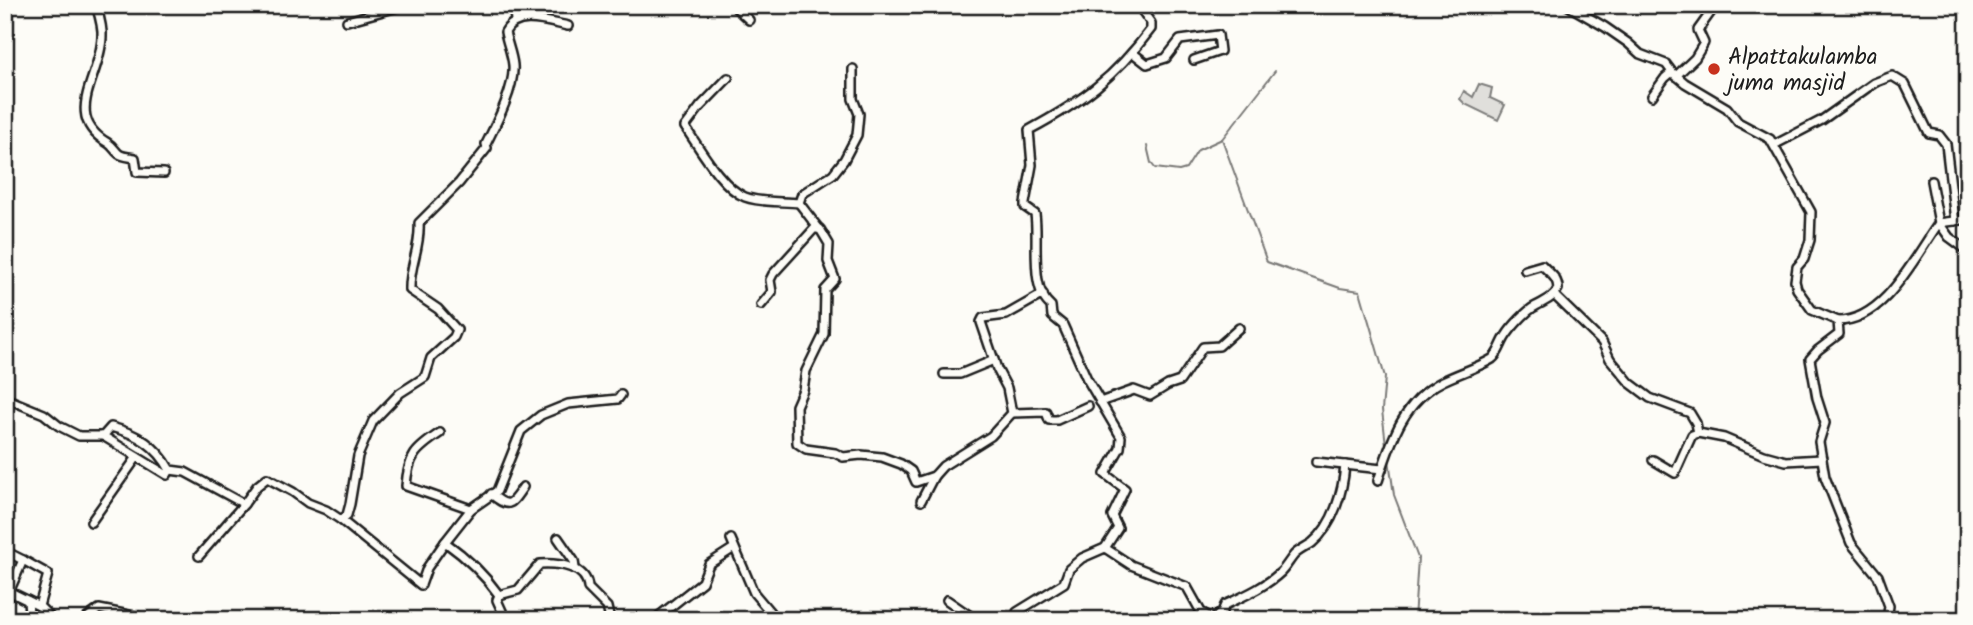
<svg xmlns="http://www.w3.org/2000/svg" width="1973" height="625" font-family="Kalam,sans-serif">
	<rect width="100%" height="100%" fill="#fdfcf7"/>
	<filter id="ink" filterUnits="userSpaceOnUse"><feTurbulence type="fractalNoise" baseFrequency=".0143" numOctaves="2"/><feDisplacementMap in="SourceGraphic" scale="14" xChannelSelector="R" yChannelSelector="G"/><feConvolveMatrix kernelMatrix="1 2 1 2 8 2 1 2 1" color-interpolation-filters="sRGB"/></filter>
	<g filter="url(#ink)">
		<path fill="#e0dfdb" stroke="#7e7e7c" stroke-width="2" d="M1479 84 1492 88 1490 98 1505 105 1498 120 1465 104 1460 99 1464 91 1473 97Z"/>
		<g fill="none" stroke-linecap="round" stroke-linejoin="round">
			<g stroke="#797876" stroke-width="2">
				<path d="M1222 139 1267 262 1340 288 1360 291 1385 377 1382 410 1386 445"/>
				<path d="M1147 146 1151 163 1155 168 1179 171 1186 169 1198 150 1222 139 1275 71"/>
				<path d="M1389 460 1394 495 1418 558 1414 620"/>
				<path d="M32 608 47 619"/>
			</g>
			<defs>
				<g id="minor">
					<path d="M96 5C99 15 103 27 102 37 101 77 61 116 108 143 113 146 115 151 119 154 123 157 131 157 135 158L137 172 164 173"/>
					<path d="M513 5 515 20"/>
					<path d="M733 5 749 20"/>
					<path d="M1567 5 1605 27 1628 43 1640 54 1666 64 1672 72 1685 83 1727 108 1738 122 1770 139 1811 212 1810 240 1804 259 1797 267 1795 281 1797 289 1812 310 1838 321 1839 334 1818 350 1810 359 1817 398 1825 423 1819 442 1825 477 1851 543 1878 576 1889 606 1887 620"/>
					<path d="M347 21 405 5"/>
					<path d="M1133 53 1147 64 1166 58 1180 40 1218 35 1220 51 1194 60"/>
					<path d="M1676 76 1695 58 1704 43 1698 30 1716 5"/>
					<path d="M728 78 700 107 685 127C699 147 722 188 745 197 761 203 783 201 799 203"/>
					<path d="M1652 96 1665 78 1672 72"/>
					<path d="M1774 145 1822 120 1874 83 1892 76 1905 84 1929 133 1939 135 1946 144 1955 221"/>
					<path d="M1968 219 1939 223 1949 237 1968 251"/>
					<path d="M819 229 799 203 802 194 833 174 844 160 857 135 859 114 853 99V69"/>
					<path d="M1525 270 1542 265C1549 273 1558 277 1558 289L1554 295"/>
					<path d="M761 305 772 292 770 280 773 274 814 229H820L829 244 828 261 835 279 825 290 824 334 806 371 803 390 796 406 797 443 806 449 835 453 843 457 861 455 882 457 901 464 911 471 916 482 934 476 943 466 991 436 1012 413 1007 388 997 369 981 322 983 318 1006 315 1043 294"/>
					<path d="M1838 321C1885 321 1915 256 1939 223L1931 181"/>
					<path d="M944 374H960L994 360"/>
					<path d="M5 398 44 414 59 426 79 436H103L111 427C138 434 157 446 170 470L185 472 244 504 257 486 267 478 293 492 308 503 326 510 341 520 421 585 427 568 445 542C466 557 484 574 499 595"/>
					<path d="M1100 402 1134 390 1150 396 1168 385 1180 381 1203 347 1219 346 1239 328"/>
					<path d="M1012 413 1046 412 1049 420H1057L1088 406"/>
					<path d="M440 433C416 449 408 456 406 486L471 509"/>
					<path d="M103 436 167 475 170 470"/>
					<path d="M1653 460 1675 473 1692 435 1698 433"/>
					<path d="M1316 462 1382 469"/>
					<path d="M1378 481C1391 441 1403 401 1443 381 1459 373 1477 368 1492 359 1499 354 1501 343 1506 336 1511 328 1527 310 1536 306 1543 302 1547 301 1554 295L1602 342 1610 359 1630 383 1650 398 1690 413 1696 423 1698 433 1724 438 1764 455 1786 461 1822 459"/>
					<path d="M491 494C510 510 511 504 523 487"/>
					<path d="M921 501 934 476"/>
					<path d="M341 520 347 515 350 504 358 456 373 421 400 393 425 377 431 358 454 337 457 330 438 309 410 290C409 266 421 247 419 223L459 183 487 148 486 144C496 124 515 88 513 65 512 54 507 43 505 32 517 10 548 22 568 26"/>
					<path d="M91 522 137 457"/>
					<path d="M558 538 574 561 575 568"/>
					<path d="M731 539 754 593 770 612"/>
					<path d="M445 542 471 509 497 491 521 431 541 415 568 404 618 399 621 395"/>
					<path d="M1105 548 1131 565 1187 587 1201 612 1214 619 1222 612 1225 605C1244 596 1265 587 1281 572 1286 567 1289 561 1294 555 1299 550 1306 547 1312 543 1334 525 1343 491 1345 465"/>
					<path d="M5 551 23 560 9 592"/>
					<path d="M199 556 244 504"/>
					<path d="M23 560 48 574 39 606 53 620"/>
					<path d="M6 590 39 606"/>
					<path d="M947 600 976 620"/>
					<path d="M26 620 29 614 28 601"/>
					<path d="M84 620 99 609 139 617 145 620"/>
					<path d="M506 620 497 600 499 595 518 590 540 564C558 563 587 566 588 588L607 607 610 620"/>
					<path d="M654 620 702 582 709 564 734 548"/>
					<path d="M1016 620 1017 612 1064 583 1069 569 1082 558 1105 548 1118 528 1112 516 1125 489 1105 474 1120 448 1121 437 1087 379 1063 325 1052 316 1051 306C1029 289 1039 240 1035 214L1025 207V203L1032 165 1029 130C1083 101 1114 78 1151 29V23L1138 5"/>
				</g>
			</defs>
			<use href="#minor" stroke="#1c1c1c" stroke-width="12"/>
			<use href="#minor" stroke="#fdfcf7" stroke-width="7"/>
		</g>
	</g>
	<circle fill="#c8321e" stroke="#fdfcf7" stroke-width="2.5" cx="1714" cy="69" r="7"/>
	<g text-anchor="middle" stroke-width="6" stroke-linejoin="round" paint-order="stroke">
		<g font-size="23" fill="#1c1c1c" stroke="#fdfcf7" text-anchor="start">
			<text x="1728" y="64">Alpattakulamba<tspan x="1728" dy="26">juma masjid</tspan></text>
		</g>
	</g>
	<rect width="1973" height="625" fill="none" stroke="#fdfcf7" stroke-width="28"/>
	<rect x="14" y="14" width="1945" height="597" fill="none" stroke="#1c1c1c" stroke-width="2.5" filter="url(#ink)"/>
</svg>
